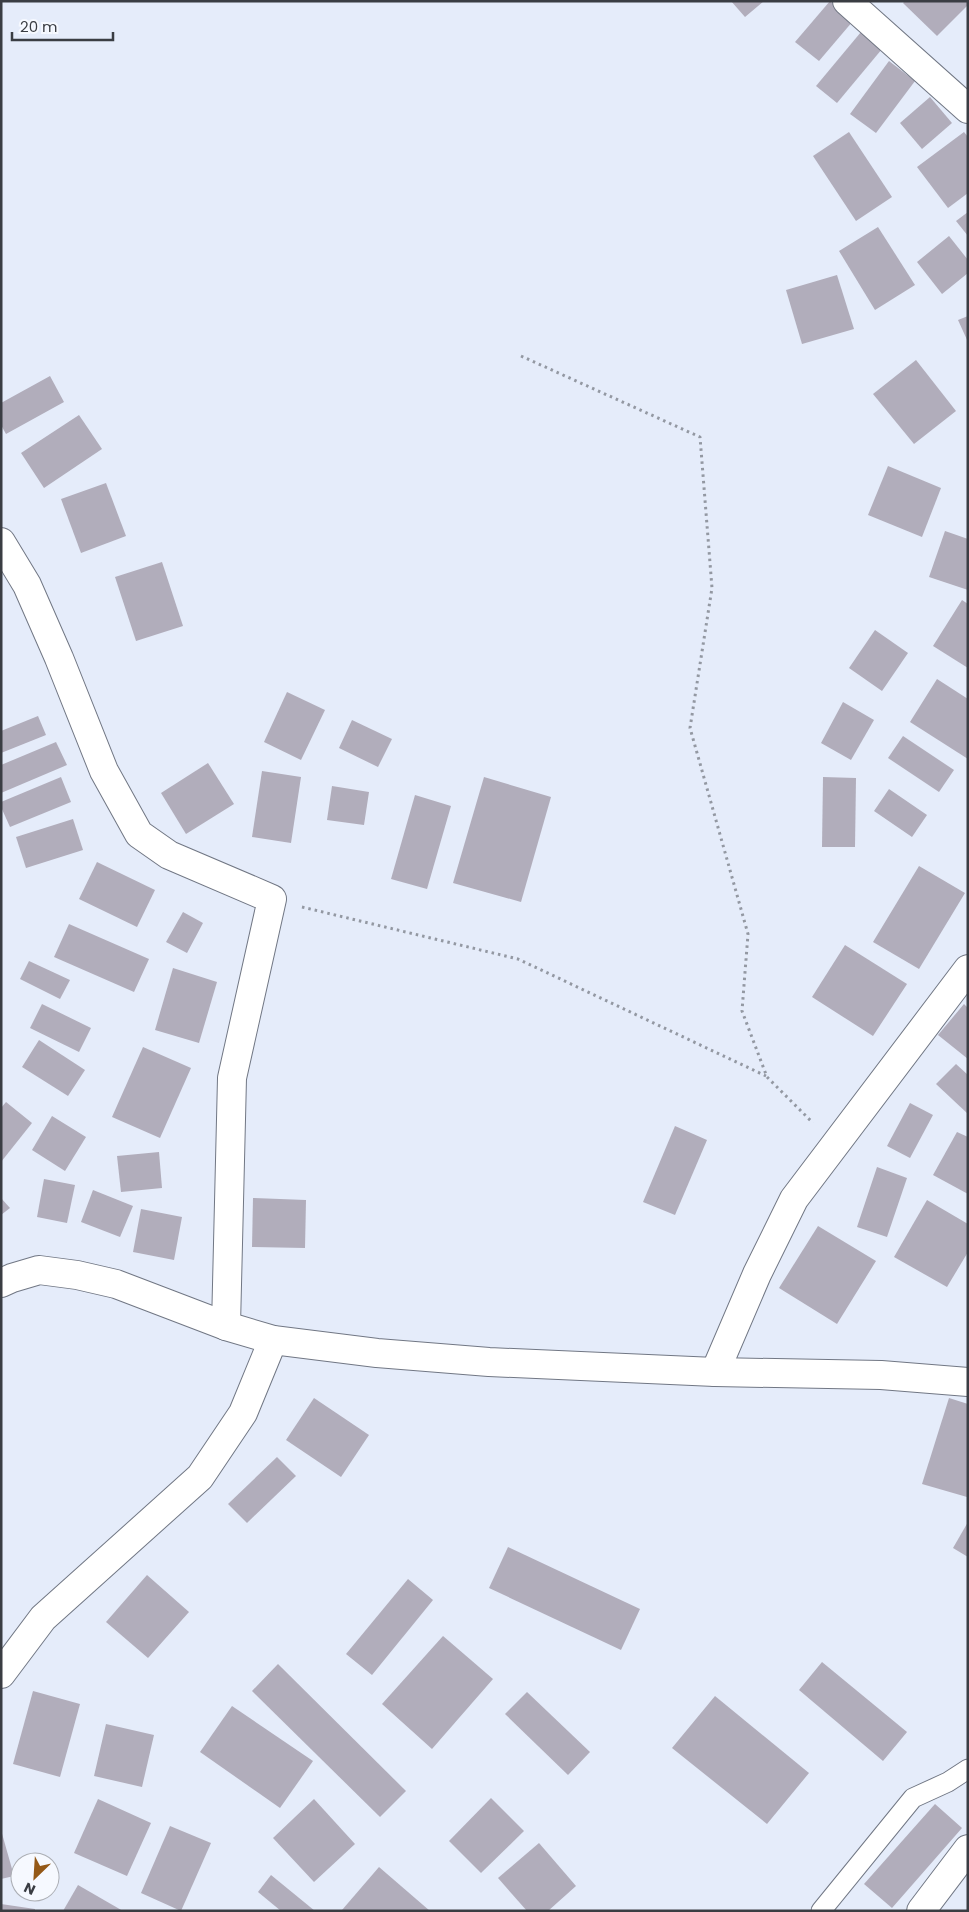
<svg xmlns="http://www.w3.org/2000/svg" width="969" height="1912" font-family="Poppins,sans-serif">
	<rect width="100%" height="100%" fill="#e5ecfa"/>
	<g fill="#b1adbb">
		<path d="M731 1H764L745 17Z"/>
		<path d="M830 1 853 21 819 61 795 42Z"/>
		<path d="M905 1H968V5L937 36 903 3Z"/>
		<path d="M861 32 882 49 837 103 816 86Z"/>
		<path d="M889 61 915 81 876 133 850 114Z"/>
		<path d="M930 97 952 123 922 149 900 123Z"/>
		<path d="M849 132 892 197 856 221 813 156Z"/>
		<path d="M964 132 968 137V193L948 208 917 167Z"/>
		<path d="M968 212V236L956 221Z"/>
		<path d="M878 227 915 285 875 310 839 251Z"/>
		<path d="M949 236 968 260V273L942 294 917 262Z"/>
		<path d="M837 275 854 329 802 344 786 290Z"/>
		<path d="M968 316V342L958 320Z"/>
		<path d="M916 360 956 411 914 444 873 394Z"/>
		<path d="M50 376 64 402 6 434 1 425V403Z"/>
		<path d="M79 415 102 449 44 488 21 453Z"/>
		<path d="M888 466 941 488 922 537 868 515Z"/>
		<path d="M106 483 126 536 81 553 61 499Z"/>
		<path d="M945 531 968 539V590L929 577Z"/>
		<path d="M162 562 183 626 136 641 115 577Z"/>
		<path d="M962 600 968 604V668L933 646Z"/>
		<path d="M875 630 908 653 882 691 849 668Z"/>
		<path d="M937 679 968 699V759L910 722Z"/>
		<path d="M287 692 325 710 301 760 264 742Z"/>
		<path d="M843 702 874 720 851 760 821 743Z"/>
		<path d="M38 716 46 735 1 753V731Z"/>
		<path d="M352 720 392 739 378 767 339 748Z"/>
		<path d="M903 736 954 770 939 792 888 758Z"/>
		<path d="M56 742 67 765 1 793V765Z"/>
		<path d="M208 763 234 804 186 834 161 793Z"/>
		<path d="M262 771 301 777 291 843 252 837Z"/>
		<path d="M61 777 71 802 10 827 1 807V802Z"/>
		<path d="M484 777 551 797 521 902 453 883Z"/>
		<path d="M823 777 856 778 855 847H822Z"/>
		<path d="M332 786 369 792 364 825 327 820Z"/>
		<path d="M889 789 927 815 912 837 874 811Z"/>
		<path d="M415 795 451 806 427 889 391 879Z"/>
		<path d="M73 819 83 850 26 868 16 837Z"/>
		<path d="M97 862 155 890 137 927 79 899Z"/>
		<path d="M919 866 965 893 919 969 873 942Z"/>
		<path d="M183 912 203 923 187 953 166 942Z"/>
		<path d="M69 924 149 959 134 992 54 957Z"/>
		<path d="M845 945 907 984 873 1036 812 997Z"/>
		<path d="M29 961 70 980 60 999 20 979Z"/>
		<path d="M173 968 217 982 199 1043 155 1030Z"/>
		<path d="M42 1004 91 1028 79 1052 30 1028Z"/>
		<path d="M964 1004 968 1008V1059L938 1035Z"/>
		<path d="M39 1040 85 1070 68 1096 22 1067Z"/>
		<path d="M143 1047 191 1068 160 1138 112 1117Z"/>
		<path d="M956 1064 968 1075V1114L936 1084Z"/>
		<path d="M6 1102 32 1123 1 1162V1108Z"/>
		<path d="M910 1103 933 1115 910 1158 887 1146Z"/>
		<path d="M52 1116 86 1137 65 1171 32 1150Z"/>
		<path d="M675 1126 707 1140 675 1215 643 1202Z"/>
		<path d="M957 1132 968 1137V1194L933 1175Z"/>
		<path d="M159 1152 162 1188 121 1192 117 1156Z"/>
		<path d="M877 1167 907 1178 887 1237 857 1227Z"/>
		<path d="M44 1179 75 1185 67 1223 37 1217Z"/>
		<path d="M93 1190 133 1206 120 1237 81 1222Z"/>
		<path d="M1 1198 10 1208 1 1215Z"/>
		<path d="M253 1198 306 1200 305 1248 252 1247Z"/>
		<path d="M927 1200 968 1224V1252L947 1287 894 1257Z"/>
		<path d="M141 1209 182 1217 174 1260 133 1252Z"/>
		<path d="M818 1226 876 1261 837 1324 779 1288Z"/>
		<path d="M314 1398 369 1435 341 1477 286 1440Z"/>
		<path d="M949 1398 968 1404 967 1497 922 1484Z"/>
		<path d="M277 1457 296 1476 247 1523 228 1504Z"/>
		<path d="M968 1522V1557L953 1548Z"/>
		<path d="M508 1547 640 1609 621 1650 489 1588Z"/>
		<path d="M147 1575 189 1612 148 1658 106 1622Z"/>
		<path d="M408 1579 433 1600 372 1675 346 1654Z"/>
		<path d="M443 1636 493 1679 432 1749 382 1704Z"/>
		<path d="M822 1662 907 1732 883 1761 799 1690Z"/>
		<path d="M278 1664 406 1791 380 1817 252 1691Z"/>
		<path d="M33 1691 80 1704 60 1777 13 1764Z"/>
		<path d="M527 1692 590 1752 568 1775 505 1714Z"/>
		<path d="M715 1696 809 1773 767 1824 672 1748Z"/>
		<path d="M232 1706 313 1761 280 1808 200 1752Z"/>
		<path d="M106 1724 154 1735 142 1787 94 1776Z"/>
		<path d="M491 1798 524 1831 481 1873 449 1841Z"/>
		<path d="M98 1799 151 1823 127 1876 74 1853Z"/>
		<path d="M314 1799 355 1844 314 1882 273 1838Z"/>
		<path d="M935 1804 962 1828 892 1908 864 1884Z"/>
		<path d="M170 1826 211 1843 181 1911 141 1893Z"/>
		<path d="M1 1830 14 1876 1 1879Z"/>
		<path d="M539 1843 576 1886 548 1911H527L498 1878Z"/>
		<path d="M379 1867 430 1911 342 1910Z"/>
		<path d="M271 1875 315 1911H281L258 1892Z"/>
		<path d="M78 1885 123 1911H63Z"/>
		<path d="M1 1904 35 1909V1911H1Z"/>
	</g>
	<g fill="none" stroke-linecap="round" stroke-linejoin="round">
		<defs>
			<path id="lane" d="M821 1911 913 1798 948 1782 968 1769"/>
			<g id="street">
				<path d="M847 1 968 109"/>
				<path d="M1 542 27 585 59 658 104 771 139 834 169 855 272 899 232 1078 226 1326"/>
				<path d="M1 1283 12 1278 39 1270 77 1275 116 1284 226 1326 273 1340 377 1353 489 1362 715 1372 881 1375 968 1382"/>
				<path d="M715 1372 757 1274 794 1199 968 969"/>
				<path d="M1 1674 43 1618 200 1477 243 1413 273 1340"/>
				<path d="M921 1911 968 1849"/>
			</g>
		</defs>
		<use href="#lane" stroke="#717784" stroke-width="21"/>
		<use href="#street" stroke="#717784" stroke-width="30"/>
		<g stroke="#9398a2" stroke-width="3" stroke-dasharray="2.5 4" stroke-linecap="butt">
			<path d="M521 356 700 437 712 588 690 728 748 934 742 1011 767 1077 813 1123"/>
			<path d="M302 907 518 959 766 1076"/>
		</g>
		<use href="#lane" stroke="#fff" stroke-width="19"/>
		<use href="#street" stroke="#fff" stroke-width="28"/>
	</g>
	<rect width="969" height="1912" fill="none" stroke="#3a3d43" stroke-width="5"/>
	<g transform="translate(35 1877) rotate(205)"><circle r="24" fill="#f6f9ff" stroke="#abaeb4"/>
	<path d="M0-4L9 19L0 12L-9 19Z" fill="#945918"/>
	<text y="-8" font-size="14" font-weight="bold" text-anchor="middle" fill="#3a3d43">N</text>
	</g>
	<path d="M12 32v8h101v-8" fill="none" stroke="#3a3d43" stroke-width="2.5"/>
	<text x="20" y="32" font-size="15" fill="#3a3d43" stroke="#f6f9ff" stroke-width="4" paint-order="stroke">20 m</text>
</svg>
